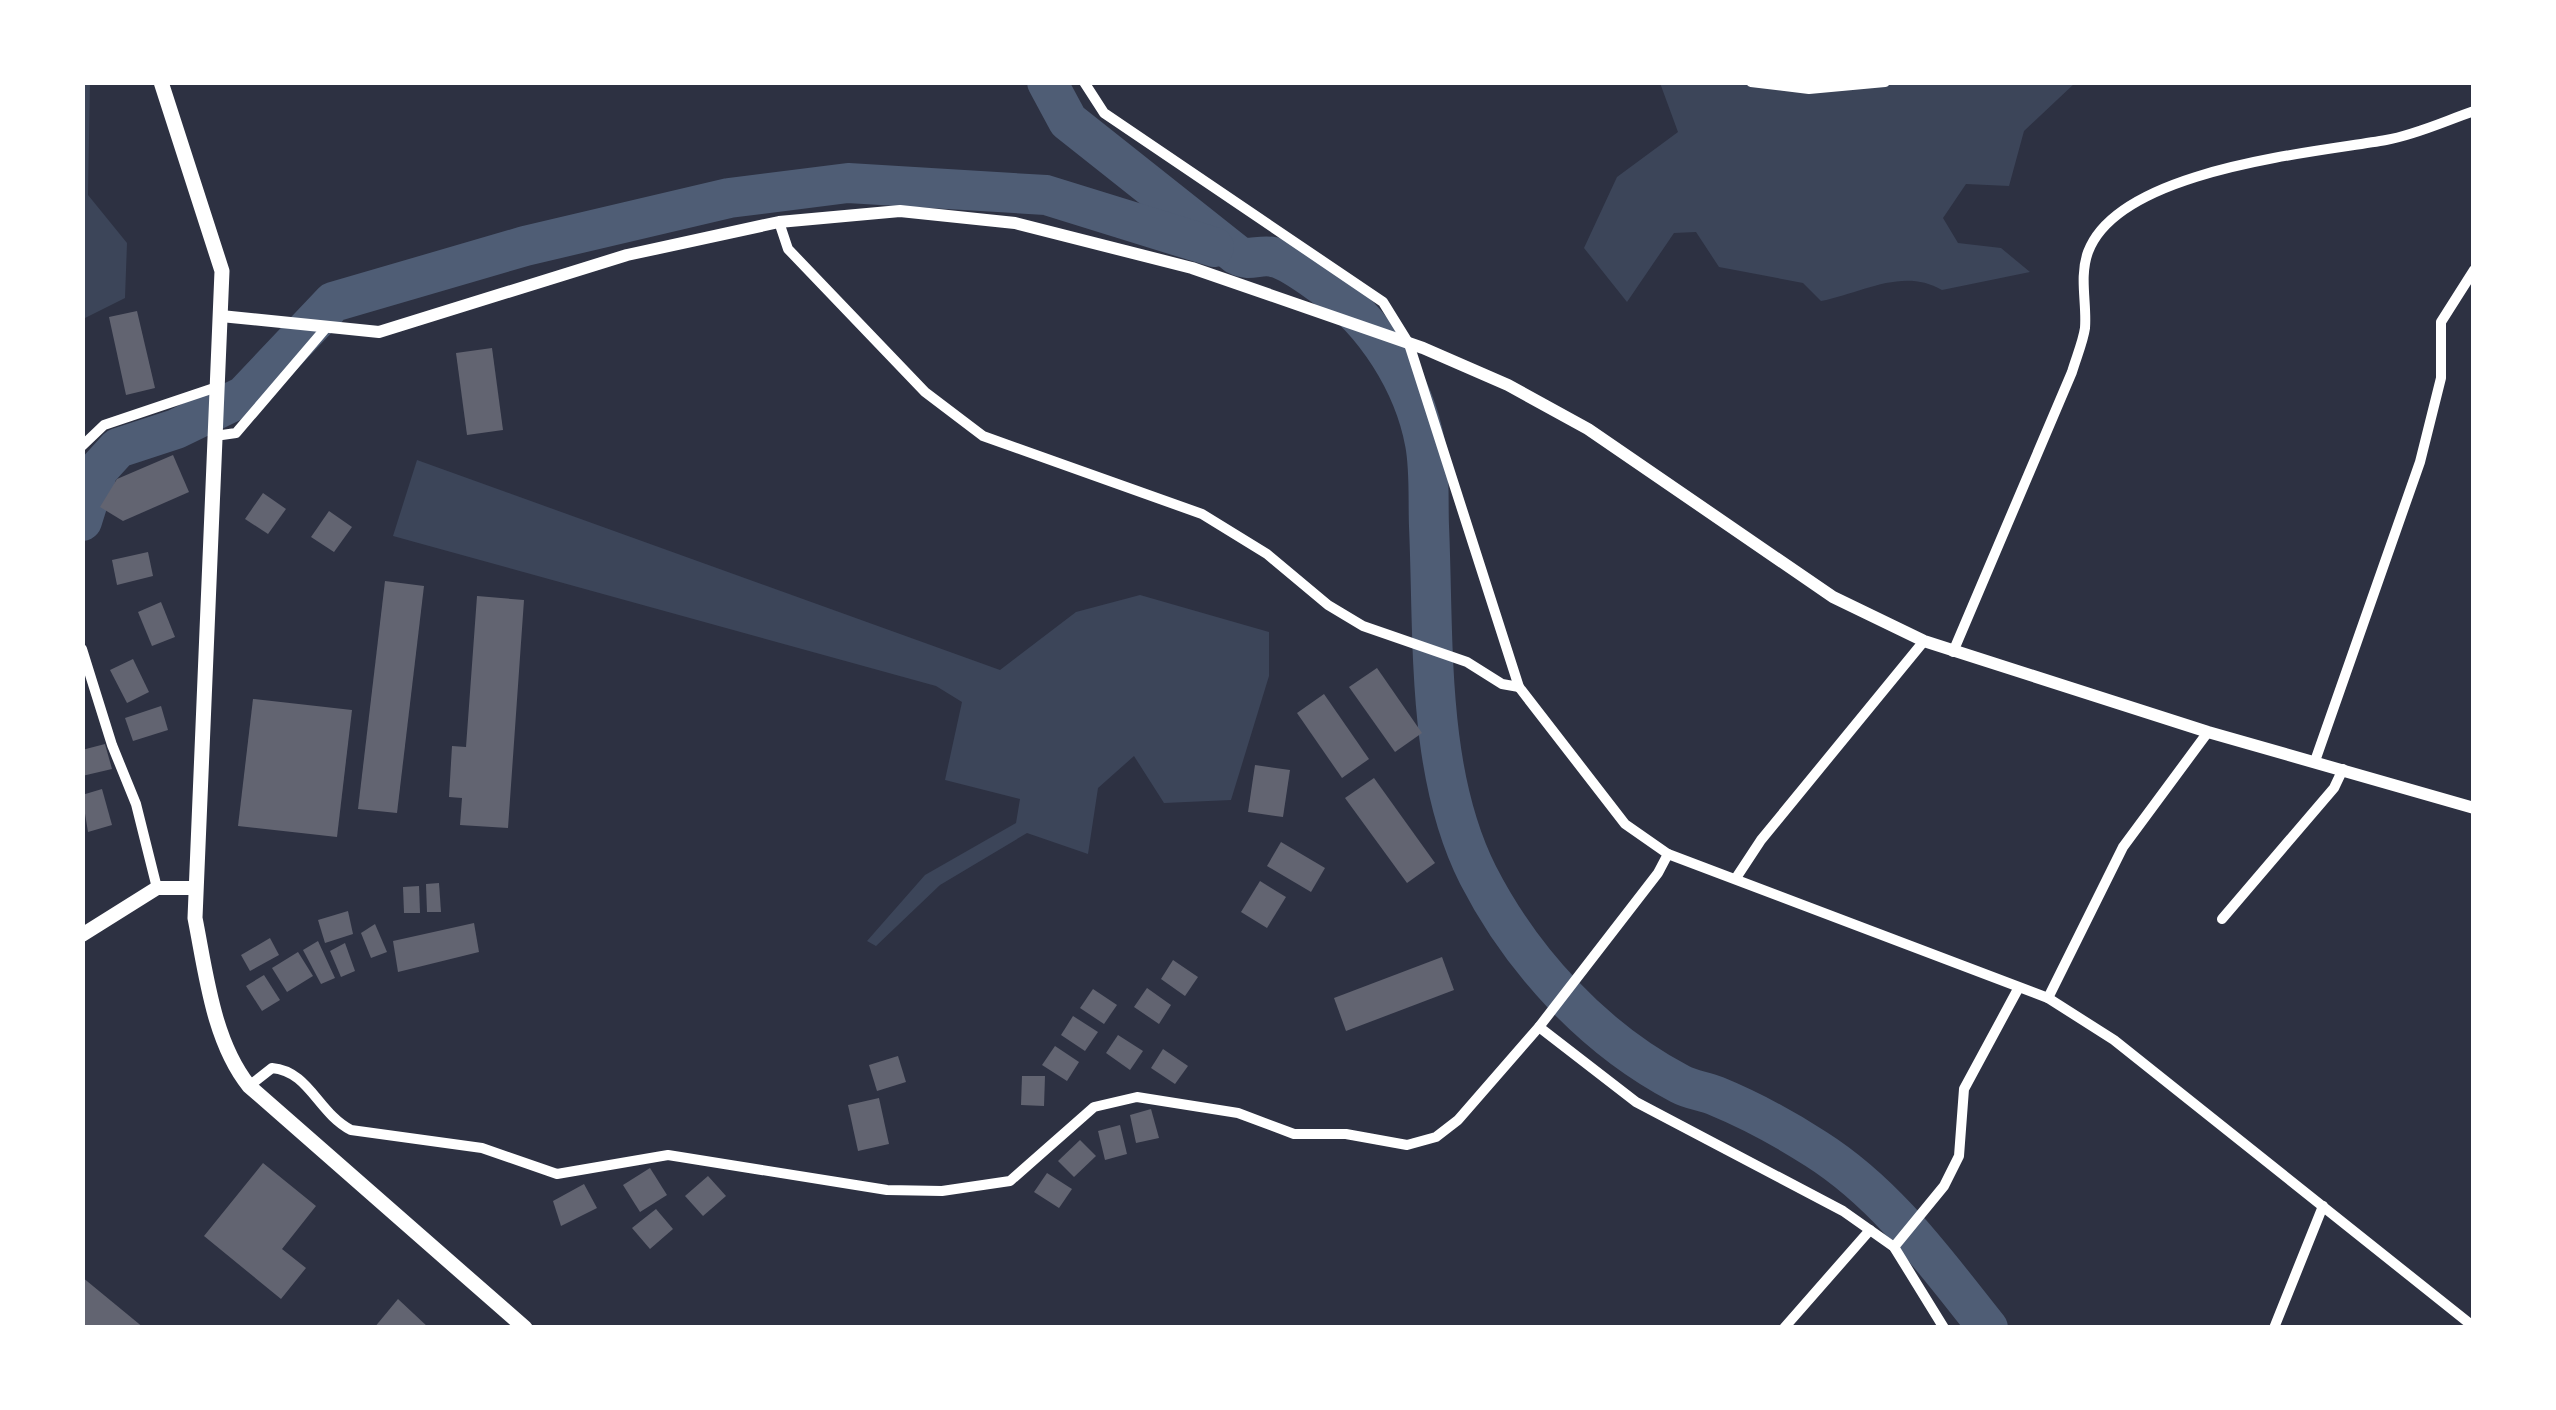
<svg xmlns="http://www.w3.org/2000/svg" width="2556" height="1410" font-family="'Sofia Sans Condensed',sans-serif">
	<rect width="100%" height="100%" fill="#2d3142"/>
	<g fill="#3c4559">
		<path d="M90 82 88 195 127 243 125 298 83 319 82 83Z"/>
		<path d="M1660 83H2075L2024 131 2009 186 1966 184 1943 218 1958 243 2001 248 2030 272 1942 290C1903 267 1862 293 1821 301L1803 283 1719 267 1696 232 1674 233 1627 302 1584 248 1617 177 1678 132Z"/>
		<path d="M417 460 1000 670 1076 612 1140 595 1269 632V676L1231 800 1164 803 1134 756 1098 788 1088 854 1027 833 940 885 876 946 867 941 925 875 1016 823 1020 799 945 780 962 702 936 686 393 536Z"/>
	</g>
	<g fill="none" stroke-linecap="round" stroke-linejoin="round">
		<g stroke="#4f5d75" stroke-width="40">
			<path d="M1047 82 1068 121 1237 255C1250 262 1259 254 1273 257 1289 260 1312 278 1325 287 1375 321 1414 384 1425 443 1430 469 1428 499 1429 526 1434 639 1426 772 1478 875 1522 961 1594 1039 1680 1084 1691 1090 1704 1091 1716 1096 1750 1110 1785 1129 1816 1149 1887 1194 1936 1263 1988 1328"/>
			<path d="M82 521 98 470 118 448 176 429 244 396 333 302 525 246 729 198 848 183 1046 195 1214 247"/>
		</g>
	</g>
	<g fill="#626471">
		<path d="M137 311 155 388 126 395 109 317Z"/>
		<path d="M492 348 503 430 467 435 456 353Z"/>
		<path d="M173 455 189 492 123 521 100 507 117 479Z"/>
		<path d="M263 493 286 509 268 534 245 519Z"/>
		<path d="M329 511 352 527 334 552 311 537Z"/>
		<path d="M148 552 153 576 117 585 112 560Z"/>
		<path d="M385 581 424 586 397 813 358 809Z"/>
		<path d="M477 596 524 600 508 828 460 825 462 798 449 797 452 746 466 747Z"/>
		<path d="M161 602 175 637 152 646 138 612Z"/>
		<path d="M133 659 149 692 127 703 110 670Z"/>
		<path d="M1377 668 1422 733 1395 752 1349 687Z"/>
		<path d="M1324 694 1369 759 1342 778 1297 713Z"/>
		<path d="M253 699 352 710 337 837 238 826Z"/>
		<path d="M161 706 168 730 133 741 125 718Z"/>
		<path d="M105 744 112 769 82 776V750Z"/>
		<path d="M1255 765 1290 770 1283 817 1248 812Z"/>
		<path d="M1374 778 1435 863 1407 883 1345 798Z"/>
		<path d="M102 789 112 825 88 832 82 795Z"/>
		<path d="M1281 842 1325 868 1311 892 1267 866Z"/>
		<path d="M1260 881 1286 897 1267 928 1241 912Z"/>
		<path d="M439 883 441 912H427L426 884Z"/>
		<path d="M419 886 420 913H404L403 887Z"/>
		<path d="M348 911 353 934 325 943 318 920Z"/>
		<path d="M474 923 479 952 398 972 393 941Z"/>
		<path d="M375 924 387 952 371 958 361 933Z"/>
		<path d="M270 938 279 955 250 971 241 955Z"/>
		<path d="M318 941 335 978 321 984 303 950Z"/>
		<path d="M345 943 355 971 341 977 330 951Z"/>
		<path d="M298 952 313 976 287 992 272 968Z"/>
		<path d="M1442 957 1454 990 1346 1031 1334 998Z"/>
		<path d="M1173 960 1198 977 1185 996 1161 979Z"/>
		<path d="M264 975 280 1000 262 1011 246 986Z"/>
		<path d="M1147 988 1171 1005 1159 1024 1134 1007Z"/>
		<path d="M1093 989 1117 1005 1104 1024 1080 1008Z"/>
		<path d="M1073 1016 1098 1032 1085 1051 1061 1035Z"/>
		<path d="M1118 1035 1143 1051 1130 1070 1106 1053Z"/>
		<path d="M1055 1046 1079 1062 1067 1081 1042 1065Z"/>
		<path d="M1163 1049 1188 1066 1175 1084 1151 1068Z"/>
		<path d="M898 1056 906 1082 877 1091 869 1065Z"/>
		<path d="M1022 1076H1045L1044 1106 1021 1105Z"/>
		<path d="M879 1098 889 1144 858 1151 848 1105Z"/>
		<path d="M1151 1109 1159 1138 1136 1143 1130 1115Z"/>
		<path d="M1120 1125 1127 1154 1105 1160 1098 1131Z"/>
		<path d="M1080 1140 1096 1156 1074 1177 1058 1161Z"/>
		<path d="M263 1163 316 1206 282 1249 306 1268 281 1299 204 1236Z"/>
		<path d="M650 1168 667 1195 640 1212 623 1185Z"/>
		<path d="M1047 1173 1072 1189 1059 1208 1034 1192Z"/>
		<path d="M708 1176 726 1196 703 1216 685 1196Z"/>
		<path d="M584 1184 597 1208 561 1226 553 1201Z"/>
		<path d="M656 1209 673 1229 650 1249 632 1228Z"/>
		<path d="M82 1277 144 1328H82Z"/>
		<path d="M398 1299 429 1328H374Z"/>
	</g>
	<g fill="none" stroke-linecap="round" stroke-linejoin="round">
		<g stroke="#fff" stroke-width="10">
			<path d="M1084 82 1104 113 1383 302 1409 344 1519 687 1625 824 1668 854 2048 998 2114 1040 2474 1327"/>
			<path d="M1751 82 1809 89 1885 82"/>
			<path d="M779 222 788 249 925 392 983 436 1202 514 1267 554 1328 605 1363 626 1467 662 1502 684 1519 687"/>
			<path d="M215 436 236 433 325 329"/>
			<path d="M82 446 104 425 217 387"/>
			<path d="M82 649 112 745 136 804 157 888"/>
			<path d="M1953 652 2072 372C2076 358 2083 342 2085 328 2087 303 2079 277 2088 252 2119 169 2312 153 2386 140 2415 135 2445 121 2474 111"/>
			<path d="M2315 761 2420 462 2441 378V322L2474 270"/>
			<path d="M1736 878 1761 840 1924 641"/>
			<path d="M2222 919 2334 788 2343 769"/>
			<path d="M2048 998 2123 847 2208 732"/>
			<path d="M1539 1027 1636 1102 1843 1211 1894 1247 1944 1328"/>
			<path d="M249 1086 272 1068C309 1071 318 1113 351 1130L482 1148 557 1174 668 1155 887 1190 942 1191 1010 1181 1094 1107 1137 1097 1238 1113 1294 1134H1346L1407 1145 1436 1137 1458 1120 1539 1027 1658 873 1668 854"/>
			<path d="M1894 1247 1944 1186 1959 1156 1964 1089 2018 989"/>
			<path d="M1784 1328 1870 1230"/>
			<path d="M2274 1328 2323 1206"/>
		</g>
		<path stroke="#fff" stroke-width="12" d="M221 316 379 332 627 255 779 222 900 211 1015 223 1192 268 1423 348 1508 385 1588 429 1833 597 1924 641 2208 732 2474 808"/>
		<path stroke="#fff" stroke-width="14" d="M82 935 157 888H196"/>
		<path stroke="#fff" stroke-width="15" d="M161 82 222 271 195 918C206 973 213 1041 249 1086L525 1328"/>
	</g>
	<rect width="2556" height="1410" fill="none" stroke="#ffffff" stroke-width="170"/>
</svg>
